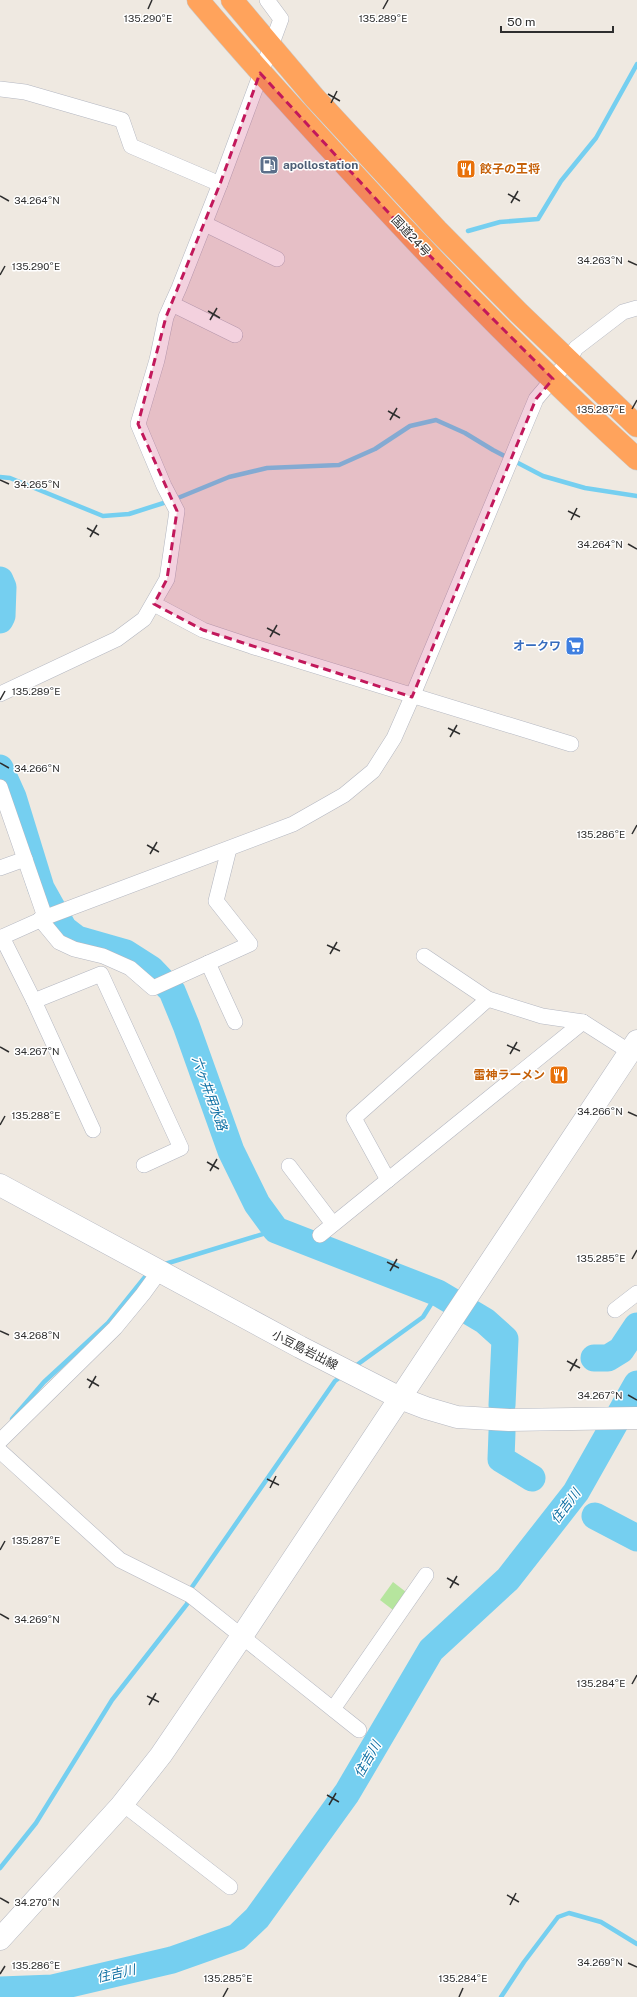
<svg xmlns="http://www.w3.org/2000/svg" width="637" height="1997" font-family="'Public Sans','Noto Sans JP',sans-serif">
	<rect width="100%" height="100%" fill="#efe9e1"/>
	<path fill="#b6e59e" d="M393 1582 406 1592 393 1610 380 1600Z"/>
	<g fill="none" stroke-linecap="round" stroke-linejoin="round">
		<g stroke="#75cff0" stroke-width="4.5">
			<path d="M468 231 500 222 538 219 561 181 596 138 637 64"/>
			<path d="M0 477 10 478 103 516 129 514 173 500 229 477 267 468 339 465 375 449 410 426 436 420 465 433 493 450 543 476 585 488 637 496"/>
			<path d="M165 1264 276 1230"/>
			<path d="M354 1367 423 1317 438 1293"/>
			<path d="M12 1419 44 1382 108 1323 145 1277"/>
			<path d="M0 1868 36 1823 112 1700 187 1604 192 1587 335 1381 342 1376"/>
			<path d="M501 1997 524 1962 558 1917 569 1913 601 1922 637 1944"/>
		</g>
		<g stroke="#75cff0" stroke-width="27">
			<path d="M0 580 3 587 2 616 0 620"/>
			<path d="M0 768 13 797 41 888 64 929 77 939 126 953 151 969 172 991 186 1025 231 1151 257 1204 276 1230 438 1293 485 1321 505 1339 502 1405"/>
			<path d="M594 1358H608L621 1350 637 1326"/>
			<path d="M502 1432 501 1459 532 1478"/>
			<path d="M595 1516 637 1538"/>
			<path d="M0 1990 53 1988 172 1960 237 1937 257 1918 347 1793 431 1650 508 1579 576 1492 637 1384"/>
		</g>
		<defs>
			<g id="street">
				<path d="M0 89 25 92 122 120 131 146 220 184"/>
				<path d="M205 224 277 259"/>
				<path d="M172 304 235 335"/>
				<path d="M154 604 203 630 251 646 571 744"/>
				<path d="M0 694 117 639 144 619 167 579 177 511 164 486 138 424 157 360 166 317 179 288 220 184 281 19 267 0"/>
				<path d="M0 787 45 917"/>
				<path d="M0 868 25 859"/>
				<path d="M40 919 59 942 74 949 103 956 130 968 153 988 250 944 216 901 229 849"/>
				<path d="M2 937 34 1001 101 974 181 1148 144 1165"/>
				<path d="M0 938 49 916 293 824 344 795 373 771 394 738 412 697 536 399 569 360 576 348 623 312 637 308"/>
				<path d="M424 956 488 999 542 1016 583 1022 630 1052"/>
				<path d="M208 963 235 1022"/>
				<path d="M34 1001 93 1130"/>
				<path d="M289 1166 333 1224"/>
				<path d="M388 1180 354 1118 488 999"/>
				<path d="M320 1235 583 1022"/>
				<path d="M615 1310 637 1293"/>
				<path d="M0 1441 115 1328 143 1294 159 1272"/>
				<path d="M0 1451 120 1560 190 1595 359 1730"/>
				<path d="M333 1709 426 1575"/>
				<path d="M123 1804 230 1887"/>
			</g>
			<g id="secondary">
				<path d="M0 1185 300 1347 400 1398 426 1408 457 1417 509 1420 637 1418"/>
				<path d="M0 1939 120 1807 161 1755 242 1636 637 1041"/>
			</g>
			<g id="highway">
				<path d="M198 0C247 58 298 114 349 169 441 270 536 367 637 459"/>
				<path d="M232 0 314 97 437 230 519 313 637 426"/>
			</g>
		</defs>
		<use href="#street" stroke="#b4b7c1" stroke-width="16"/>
		<use href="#secondary" stroke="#b4b7c1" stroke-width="23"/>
		<use href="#highway" stroke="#c9c9c9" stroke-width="23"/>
		<use href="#street" stroke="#fff" stroke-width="15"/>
		<use href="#secondary" stroke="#fff" stroke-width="22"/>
		<use href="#highway" stroke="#ffa35c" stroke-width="22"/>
	</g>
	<path fill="#c2185b" fill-opacity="0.2" stroke="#c2185b" stroke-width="3" stroke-dasharray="8 5" stroke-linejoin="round" d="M260 73 410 236 553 379 536 399 412 697 203 630 154 604 167 579 177 511 138 424 166 317 220 184Z"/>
	<path fill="none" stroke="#2e2e2e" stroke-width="1.5" d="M148 9 152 0M383 9 388 0M328 94 340 101M331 103 337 91M508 194 520 201M0 196 9 201M511 203 518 191M628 261 637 265M0 275 5 266M208 311 220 318M210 320 217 308M632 409 637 400M388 411 400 418M390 420 397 408M0 480 9 484M568 511 580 517M571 520 577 508M87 528 99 535M90 537 97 525M628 544 637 549M267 628 280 635M270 637 277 625M0 700 5 691M448 728 460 734M450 737 457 725M0 763 9 768M632 834 637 825M147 845 159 852M150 854 157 842M327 945 340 951M330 954 337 942M507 1045 520 1051M0 1047 9 1052M510 1054 517 1042M628 1112 637 1116M0 1125 5 1116M207 1162 219 1169M210 1171 217 1159M632 1259 637 1250M387 1262 399 1268M390 1271 397 1259M0 1331 9 1335M567 1361 580 1368M570 1371 577 1359M87 1379 99 1386M89 1388 96 1376M628 1395 637 1400M267 1479 279 1485M270 1488 276 1476M0 1550 5 1541M447 1578 459 1585M450 1588 457 1576M0 1614 9 1619M632 1684 637 1675M147 1696 159 1702M149 1705 156 1693M327 1795 339 1802M329 1805 336 1793M507 1895 519 1902M0 1898 9 1903M510 1905 516 1893M628 1963 637 1967M0 1974 5 1966M223 1997 228 1988M459 1997 463 1988"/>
	<defs>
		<symbol id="fuel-square" viewBox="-11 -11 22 22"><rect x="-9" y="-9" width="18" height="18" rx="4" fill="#5c6f8a" stroke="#fff"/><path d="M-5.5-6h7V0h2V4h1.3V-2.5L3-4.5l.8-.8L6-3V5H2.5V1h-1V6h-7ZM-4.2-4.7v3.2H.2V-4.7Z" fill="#fff"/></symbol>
		<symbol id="restaurant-square" viewBox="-11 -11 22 22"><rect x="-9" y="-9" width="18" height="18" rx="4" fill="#e8710a" stroke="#fff"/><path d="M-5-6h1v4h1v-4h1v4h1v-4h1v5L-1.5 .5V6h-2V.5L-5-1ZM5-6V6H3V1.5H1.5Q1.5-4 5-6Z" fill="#fff"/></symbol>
		<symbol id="supermarket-square" viewBox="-11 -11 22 22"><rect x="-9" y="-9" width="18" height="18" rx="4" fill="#3f7fe0" stroke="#fff"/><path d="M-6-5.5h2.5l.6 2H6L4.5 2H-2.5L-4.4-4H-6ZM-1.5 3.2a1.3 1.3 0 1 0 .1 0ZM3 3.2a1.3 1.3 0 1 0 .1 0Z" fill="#fff"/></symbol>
	</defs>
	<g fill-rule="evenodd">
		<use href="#fuel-square" x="258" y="154" width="22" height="22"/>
		<use href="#restaurant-square" x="455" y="158" width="22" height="22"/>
		<use href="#supermarket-square" x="564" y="635" width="22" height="22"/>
		<use href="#restaurant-square" x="548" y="1064" width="22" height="22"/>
	</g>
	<g text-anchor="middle" stroke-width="3" stroke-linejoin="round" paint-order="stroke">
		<g font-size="12" font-weight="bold" fill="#4e5e75" stroke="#fff" text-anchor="start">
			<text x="283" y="169">apollostation</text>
		</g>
		<g font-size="12" font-weight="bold" fill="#c56008" stroke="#fff" text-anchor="start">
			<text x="480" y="173">餃子の王将</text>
			<text x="545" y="1079" text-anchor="end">雷神ラーメン</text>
		</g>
		<g font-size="12" fill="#2e2e2e" stroke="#fff">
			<text transform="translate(411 236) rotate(47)" y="4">国道24号</text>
			<text transform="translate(305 1350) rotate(27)" y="4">小豆島岩出線</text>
		</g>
		<g font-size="12" font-weight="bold" fill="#366cbe" stroke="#fff" text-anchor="end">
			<text x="561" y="650">オークワ</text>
		</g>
		<g font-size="13" font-style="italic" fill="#0d6fa3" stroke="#fff">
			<text transform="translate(210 1093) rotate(70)" y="5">六ヶ井用水路</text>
			<text transform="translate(565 1506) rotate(-53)" y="5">住吉川</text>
			<text transform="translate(367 1759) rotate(-60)" y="5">住吉川</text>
			<text transform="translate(116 1973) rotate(-13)" y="5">住吉川</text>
		</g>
	</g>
	<g font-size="10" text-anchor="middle" fill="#2e2e2e" stroke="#fff" stroke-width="3" stroke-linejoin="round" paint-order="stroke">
		<text x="148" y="22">135.290°E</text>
		<text x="383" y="22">135.289°E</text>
		<text x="37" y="204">34.264°N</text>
		<text x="600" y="264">34.263°N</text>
		<text x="36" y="270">135.290°E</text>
		<text x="601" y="413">135.287°E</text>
		<text x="37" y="488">34.265°N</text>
		<text x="600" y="548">34.264°N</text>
		<text x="36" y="695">135.289°E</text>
		<text x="37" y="772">34.266°N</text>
		<text x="601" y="838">135.286°E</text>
		<text x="37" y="1055">34.267°N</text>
		<text x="600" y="1115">34.266°N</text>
		<text x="36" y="1119">135.288°E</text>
		<text x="601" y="1262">135.285°E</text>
		<text x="37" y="1339">34.268°N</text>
		<text x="600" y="1399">34.267°N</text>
		<text x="36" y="1544">135.287°E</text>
		<text x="37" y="1623">34.269°N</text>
		<text x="601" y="1687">135.284°E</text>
		<text x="37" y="1906">34.270°N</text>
		<text x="600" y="1966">34.269°N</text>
		<text x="36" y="1969">135.286°E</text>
		<text x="228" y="1982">135.285°E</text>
		<text x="463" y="1982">135.284°E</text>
	</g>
	<path d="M501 26v6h112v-6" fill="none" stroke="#2e2e2e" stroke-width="2"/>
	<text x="507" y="26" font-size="12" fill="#2e2e2e" stroke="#ffffff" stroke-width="3" paint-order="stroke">50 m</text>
</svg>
